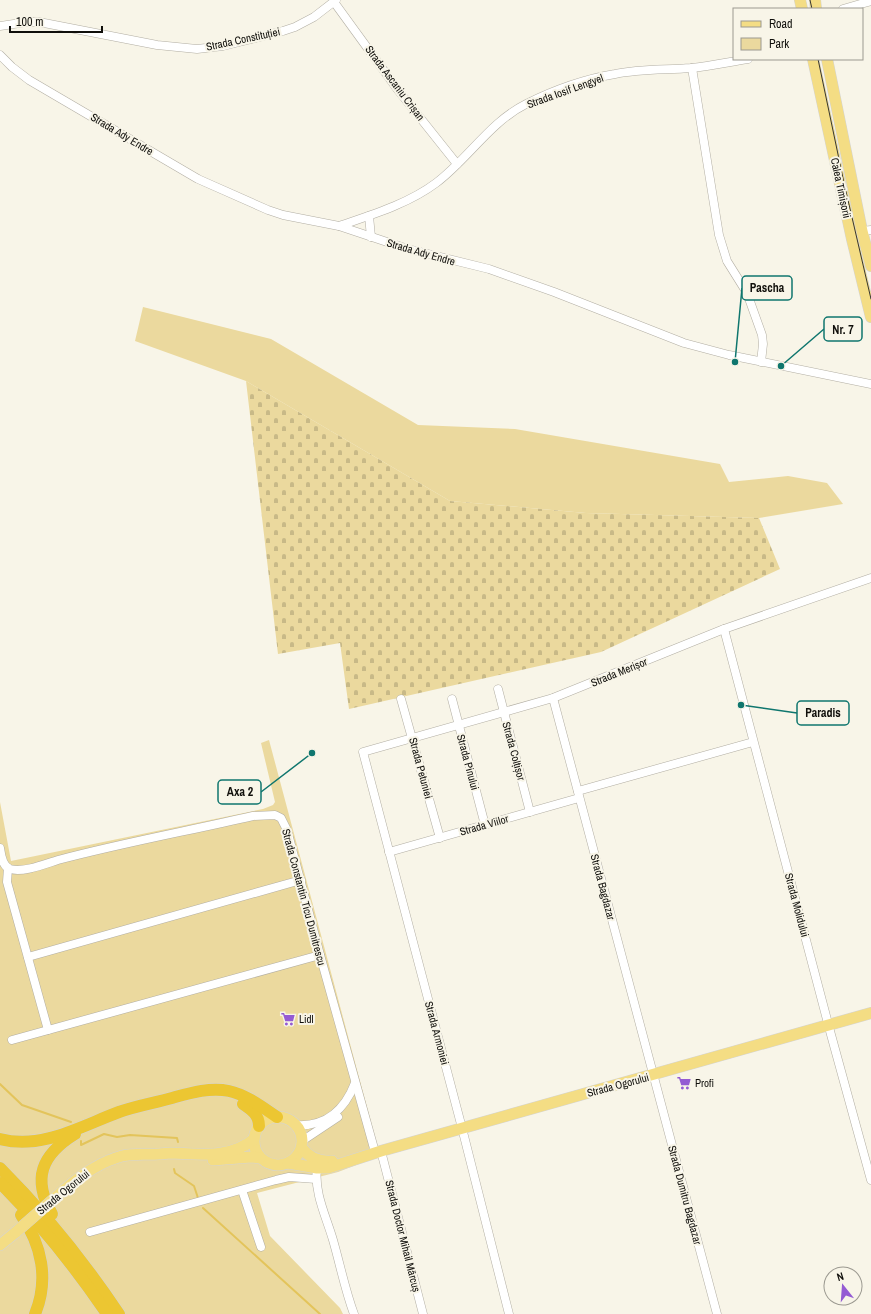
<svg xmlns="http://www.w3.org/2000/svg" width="871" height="1314" font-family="'Archivo Narrow',sans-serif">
	<defs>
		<pattern id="cemetery-stones" width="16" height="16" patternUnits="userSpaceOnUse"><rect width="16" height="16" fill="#ebd99e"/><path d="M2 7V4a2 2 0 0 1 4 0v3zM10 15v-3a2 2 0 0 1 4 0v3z" fill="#c8b987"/></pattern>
	</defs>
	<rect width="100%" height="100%" fill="#f8f5e8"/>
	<g fill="#ebd99e">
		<path d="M143 307 271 339 418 425 515 429 720 464 729 482 788 476 827 483 843 504 759 518 586 513 450 501 246 381 135 341Z"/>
		<path d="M269 740 380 1156 338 1172 257 1193 270 1236 340 1308 343 1314H0V802L11 861 263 809 273 805 275 802 261 743Z"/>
	</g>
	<path fill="url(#cemetery-stones)" d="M246 381 450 501 586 513 759 518 780 569 601 652 349 709 340 643 278 654Z"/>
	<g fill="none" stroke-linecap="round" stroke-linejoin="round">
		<g stroke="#e3c45b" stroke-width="2">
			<path d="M0 1084 22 1105 71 1122"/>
			<path d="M81 1141V1145L104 1134 117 1137 130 1135 177 1138 178 1142"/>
			<path d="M174 1169 175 1173 194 1186 198 1198"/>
			<path d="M203 1208 320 1314"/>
		</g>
		<defs>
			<g id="minor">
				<path d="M334 2 398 90 457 164"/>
				<path d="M843 9 871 1"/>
				<path d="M0 26 27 22H39L157 45 197 49 223 46 283 31 295 27 314 17 336 0"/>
				<path d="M0 55 12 67 29 80 198 179 268 210 283 215 339 226 408 249 489 269 554 292 684 343 729 355 871 384"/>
				<path d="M692 68 719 235 727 261 747 293 762 335 763 344 761 362"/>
				<path d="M369 216 371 237"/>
				<path d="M339 226C371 215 408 204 436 183 468 159 490 122 526 104 554 90 585 79 615 74 640 69 666 70 691 68 710 66 729 62 748 59"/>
				<path d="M862 231 871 230"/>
				<path d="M724 629 830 1031 871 1180"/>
				<path d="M498 689 530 812"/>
				<path d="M553 698 717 1314"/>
				<path d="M401 699 440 838"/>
				<path d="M452 699 485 825"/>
				<path d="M578 791 753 742"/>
				<path d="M0 848C1 855 2 866 10 869 23 873 45 864 58 860 122 843 188 831 253 816L275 815 281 818 287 830 320 955 375 1152"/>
				<path d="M389 852 579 798"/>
				<path d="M8 868 7 882 48 1030"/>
				<path d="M28 957 301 880"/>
				<path d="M12 1040 320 955"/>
				<path d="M296 1125C326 1127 345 1109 355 1083"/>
				<path d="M302 1141 338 1117"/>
				<path d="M381 1151 423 1314"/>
				<path d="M317 1168C314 1193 326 1216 333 1240 340 1264 345 1290 354 1314"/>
				<path d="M242 1190 261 1247"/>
				<path d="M90 1232 276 1180 289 1177 316 1179"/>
				<path d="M509 1314 462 1128 363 752 553 698 724 629 871 578"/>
			</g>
			<g id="major">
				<path d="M800 0 802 9"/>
				<path d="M815 0 816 9"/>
				<path d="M813 59 852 239 871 317"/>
				<path d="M827 59 862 231 871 266"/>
				<circle cx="278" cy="1141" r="24"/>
				<path d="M302 1148C309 1158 319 1162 332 1161"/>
				<path d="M213 1160 251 1157 260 1158"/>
				<path d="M288 1163 317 1168H328L381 1151 871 1013"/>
				<path d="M64 1190C81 1175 100 1162 122 1156 135 1153 147 1155 159 1154 163 1154 167 1153 171 1153 200 1154 230 1159 254 1139"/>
				<path d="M0 1245 16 1232"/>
			</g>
			<g id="highway">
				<path d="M243 1104C252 1110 259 1115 259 1126"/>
				<path d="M0 1139C42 1150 81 1126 119 1112 136 1106 154 1103 172 1098 190 1093 210 1087 229 1091 247 1095 262 1107 277 1117"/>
				<path d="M0 1168C45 1213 84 1262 119 1314"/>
				<path d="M0 1183C40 1223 75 1267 107 1314"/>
				<path d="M52 1214C32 1179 41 1155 75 1134"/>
				<path d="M21 1215C42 1245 49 1280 35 1314"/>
			</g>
		</defs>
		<use href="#minor" stroke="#b2aea3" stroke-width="9"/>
		<use href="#major" stroke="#d4d4d3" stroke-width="12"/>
		<use href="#highway" stroke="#d4d4d3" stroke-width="13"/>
		<use href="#minor" stroke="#fff" stroke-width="8"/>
		<use href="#major" stroke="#f4dd84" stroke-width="11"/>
		<use href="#highway" stroke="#ecc632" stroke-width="12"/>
		<g stroke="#373631" stroke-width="1">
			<path d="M810 0 812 9"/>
			<path d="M818 59 844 183 871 299"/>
		</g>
		<defs>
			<path id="major-bridge" d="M16 1232 64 1190"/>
		</defs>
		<use href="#major-bridge" stroke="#d4d4d3" stroke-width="12" stroke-linecap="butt"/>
		<use href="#major-bridge" stroke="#f4dd84" stroke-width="11"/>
	</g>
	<defs>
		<symbol id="supermarket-bare" viewBox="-9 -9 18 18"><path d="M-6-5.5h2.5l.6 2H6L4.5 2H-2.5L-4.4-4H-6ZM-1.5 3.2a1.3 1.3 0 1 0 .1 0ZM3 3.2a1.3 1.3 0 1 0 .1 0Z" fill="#945bd3" stroke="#f8f5e8" stroke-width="2.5" paint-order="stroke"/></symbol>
	</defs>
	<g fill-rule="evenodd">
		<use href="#supermarket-bare" x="278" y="1009" width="20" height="20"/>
		<use href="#supermarket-bare" x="674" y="1073" width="20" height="20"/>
	</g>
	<g text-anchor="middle" stroke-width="4" stroke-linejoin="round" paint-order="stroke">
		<g font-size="11" fill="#100f0b" stroke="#f8f5e8">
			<text transform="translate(243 39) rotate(-12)" y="4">Strada Constituției</text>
			<text transform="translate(395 83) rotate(53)" y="4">Strada Ascaniu Crișan</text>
			<text transform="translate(565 91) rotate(-20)" y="4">Strada Iosif Lengyel</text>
			<text transform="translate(122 134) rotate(31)" y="4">Strada Ady Endre</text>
			<text transform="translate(841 188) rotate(78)" y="4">Calea Timișorii</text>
			<text transform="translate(421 252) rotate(16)" y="4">Strada Ady Endre</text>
			<text transform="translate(619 672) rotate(-22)" y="4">Strada Merișor</text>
			<text transform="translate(514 751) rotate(75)" y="4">Strada Colțișor</text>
			<text transform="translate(468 762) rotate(75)" y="4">Strada Pinului</text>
			<text transform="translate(421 768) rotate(75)" y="4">Strada Petuniei</text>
			<text transform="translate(484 825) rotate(-16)" y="4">Strada Viilor</text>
			<text transform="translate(603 887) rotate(75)" y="4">Strada Bagdazar</text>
			<text transform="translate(304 897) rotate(75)" y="4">Strada Constantin Ticu Dumitrescu</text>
			<text transform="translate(797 905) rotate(75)" y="4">Strada Molidului</text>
			<text transform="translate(437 1033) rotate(75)" y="4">Strada Armoniei</text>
			<text transform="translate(618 1085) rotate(-15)" y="4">Strada Ogorului</text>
			<text transform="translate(63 1192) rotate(-39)" y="4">Strada Ogorului</text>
			<text transform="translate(685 1195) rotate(75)" y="4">Strada Dumitru Bagdazar</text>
			<text transform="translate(403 1236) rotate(76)" y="4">Strada Doctor Mihail Mărcuș</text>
		</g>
		<g font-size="11" fill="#100f0b" stroke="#f8f5e8" text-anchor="start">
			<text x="299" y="1023">Lidl</text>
			<text x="695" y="1087">Profi</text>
		</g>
	</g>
	<path fill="none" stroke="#0f766e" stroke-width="1.5" d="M735 362L742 288M781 366L824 329M741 705L797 713M312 753L261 792"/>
	<g fill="#0f766e" stroke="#f8f5e8" stroke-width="1.5">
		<circle cx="735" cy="362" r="4"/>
		<circle cx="781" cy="366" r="4"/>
		<circle cx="741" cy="705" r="4"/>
		<circle cx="312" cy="753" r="4"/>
	</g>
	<g fill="#f8f5e8" stroke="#0f766e" stroke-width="1.5">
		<rect x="742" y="276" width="50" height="24" rx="4"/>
		<rect x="824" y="317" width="38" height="24" rx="4"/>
		<rect x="797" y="701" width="52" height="24" rx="4"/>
		<rect x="218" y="780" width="43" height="24" rx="4"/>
	</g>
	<g font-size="12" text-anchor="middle" font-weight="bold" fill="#100f0b">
		<text x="767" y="292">Pascha</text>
		<text x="843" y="334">Nr. 7</text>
		<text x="823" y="717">Paradis</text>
		<text x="240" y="796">Axa 2</text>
	</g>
	<rect x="733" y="8" width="130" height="52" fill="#f8f5e8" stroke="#9b9990"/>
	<rect x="741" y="21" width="20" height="6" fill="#f4dd84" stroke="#9b9990"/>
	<text x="769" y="28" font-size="12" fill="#100f0b">Road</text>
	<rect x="741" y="38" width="20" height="12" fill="#ebd99e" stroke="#9b9990"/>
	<text x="769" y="48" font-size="12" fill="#100f0b">Park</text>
	<g transform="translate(843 1286) rotate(343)"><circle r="19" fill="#f8f5e8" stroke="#9b9990"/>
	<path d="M0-3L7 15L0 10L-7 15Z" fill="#945bd3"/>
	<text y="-6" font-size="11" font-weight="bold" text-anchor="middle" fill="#100f0b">N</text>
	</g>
	<path d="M10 26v6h92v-6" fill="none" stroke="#100f0b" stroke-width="2"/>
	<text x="16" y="26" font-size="12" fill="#100f0b" stroke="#f8f5e8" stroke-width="3" paint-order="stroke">100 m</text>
</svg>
